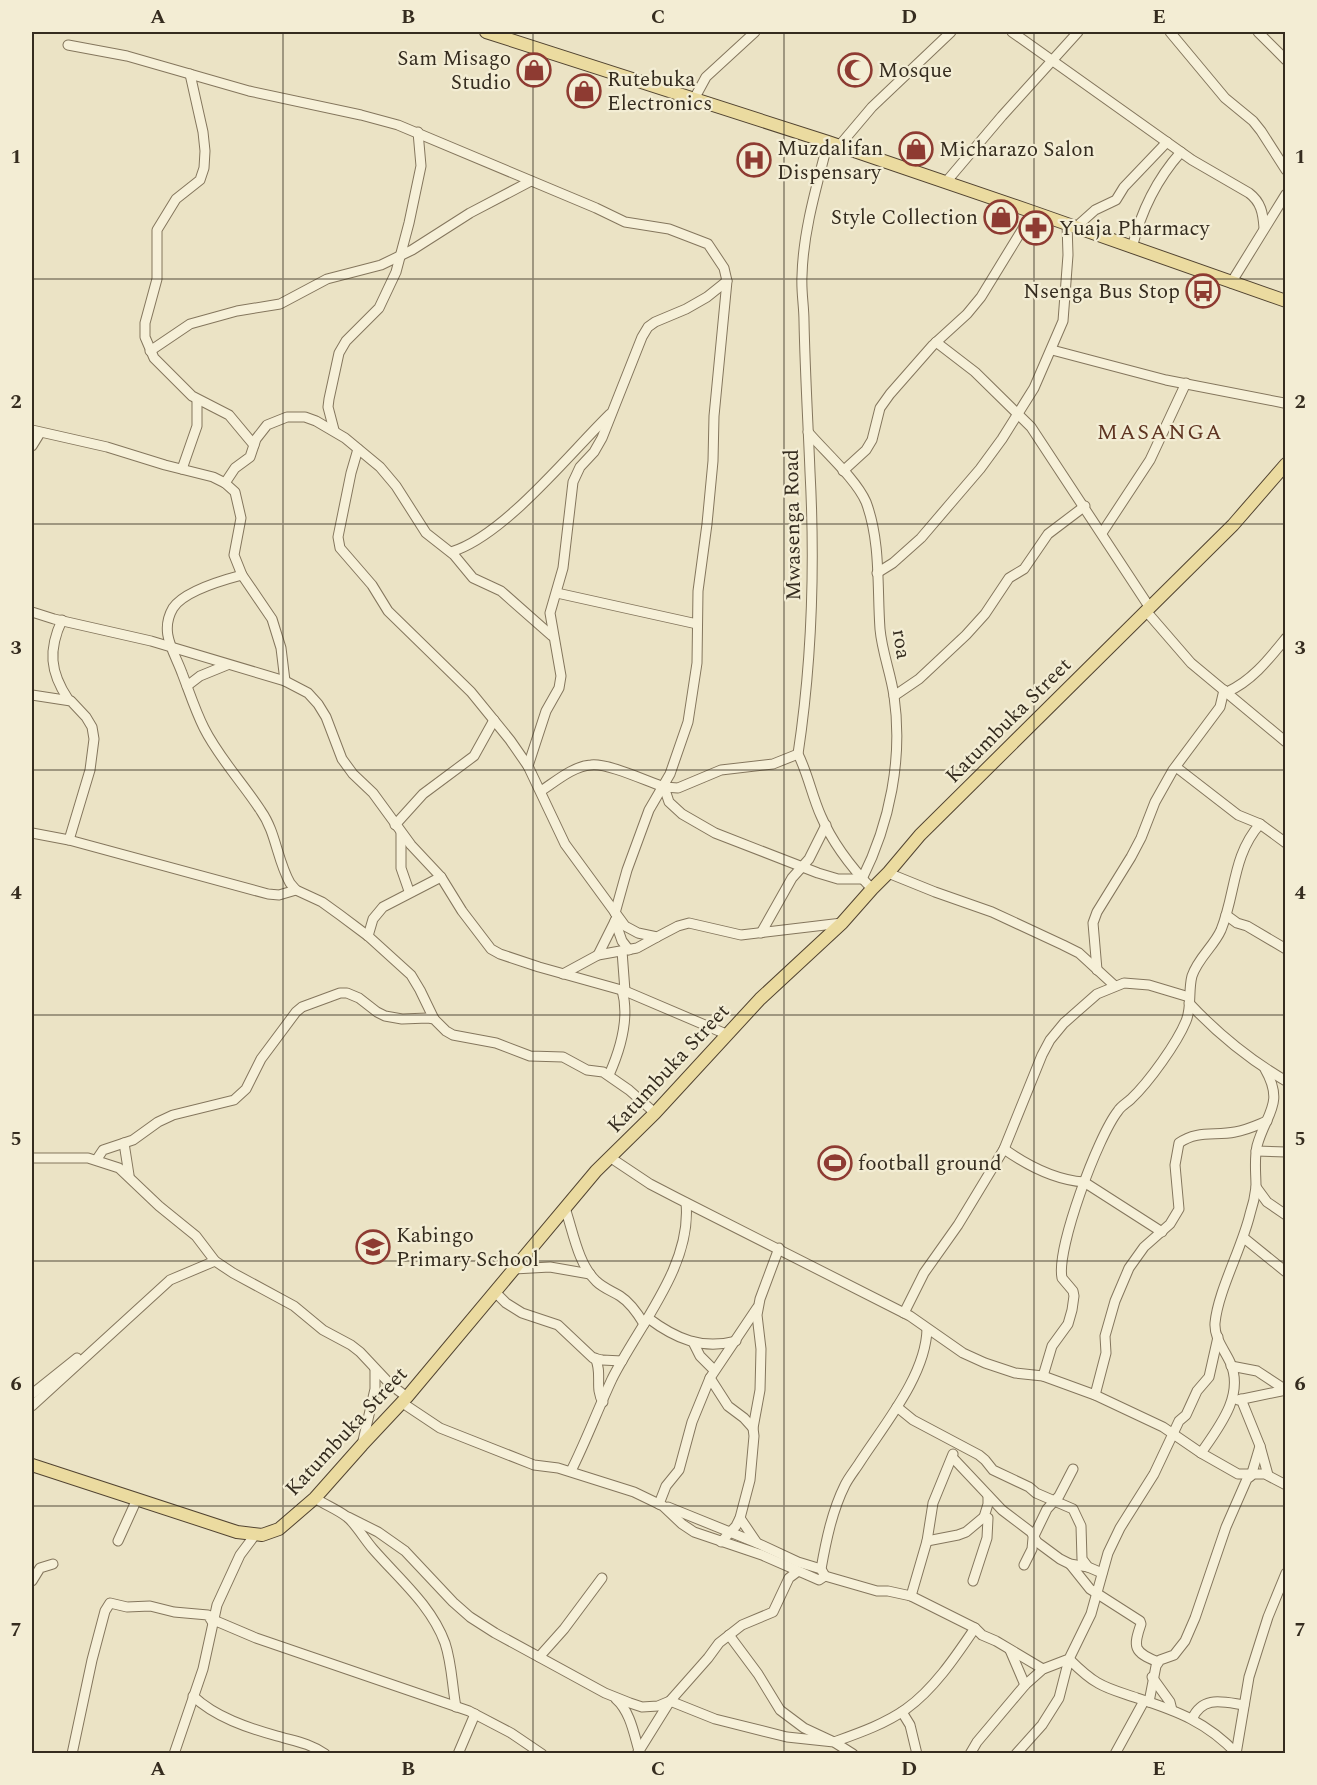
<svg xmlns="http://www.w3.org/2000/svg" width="1317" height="1785" font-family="Spectral,serif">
	<rect width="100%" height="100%" fill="#ebe3c5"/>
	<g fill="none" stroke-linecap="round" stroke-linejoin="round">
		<defs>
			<g id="minor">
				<path d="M1012 32 1192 160 1249 193C1261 202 1263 213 1264 228"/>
				<path d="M1170 32 1225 98 1253 121 1261 131 1286 170"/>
				<path d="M1258 32 1286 60"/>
				<path d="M68 45 127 56 249 91 361 115 398 125 596 208 625 222 669 229 708 244 724 268 727 281 714 416 713 461 707 524 698 591 697 663 688 722 670 774 649 810 627 870 615 913"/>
				<path d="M190 74 203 132 205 151 204 168 200 180 176 199 157 230V279L145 323V337L154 358 192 396 229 415 254 445"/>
				<path d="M694 99 706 77 755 32"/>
				<path d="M828 142C817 185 803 231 802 276 801 291 804 306 804 321 805 372 808 421 810 472 815 566 812 661 798 754 808 774 812 796 821 816 833 844 851 867 872 889"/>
				<path d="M839 146 872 107 951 32"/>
				<path d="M946 182 1002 116 1078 32"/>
				<path d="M1076 227 1095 210 1116 200 1124 187 1167 142"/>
				<path d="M1132 248C1141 211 1156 180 1181 152"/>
				<path d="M1231 283 1286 194"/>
				<path d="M936 342 975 372 1031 427 1150 608"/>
				<path d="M1052 350 1166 380 1284 403"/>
				<path d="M150 351 190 324 237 311 280 304 327 279 381 265 412 250 470 213 531 181"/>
				<path d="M32 430 107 447 165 465 213 477 225 483 235 492 241 518 234 555 242 575 272 619 281 648 285 681"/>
				<path d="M334 430 328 407 329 399 339 353 346 341 379 308 396 272 409 223 421 166 418 132"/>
				<path d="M32 446 40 433"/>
				<path d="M358 449 351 473 338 537 340 548 372 585 388 611 471 692 510 740 528 766 565 844 625 926 638 933 657 937 678 926 689 923 741 935 842 923"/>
				<path d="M182 469 197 426V401"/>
				<path d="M843 471 866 450 872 440 880 408 890 394 933 345 967 314 981 297 1033 212"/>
				<path d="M225 483 235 468 250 457 256 439 267 425 287 417H305L316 421 345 438 380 467 396 486 426 533 454 555 473 578 501 591 552 636"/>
				<path d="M1102 533 1150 460 1186 383"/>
				<path d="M451 552C504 536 569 454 610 414"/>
				<path d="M877 573 893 563 921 538 950 504 980 469 1002 439 1034 388 1063 321 1068 255 1067 224"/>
				<path d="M242 575C223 580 184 591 173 608 159 632 174 651 182 673 189 691 195 710 204 728 219 758 243 783 261 811 276 832 277 860 290 883L296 890 322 902 340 915 368 936 411 975 420 990 434 1019"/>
				<path d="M557 593 697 624"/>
				<path d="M1146 611 1191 663 1286 742"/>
				<path d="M32 612 54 619 151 641 285 681 308 693 318 704 326 717 342 759 353 774 373 793 411 845 441 877 462 911 491 949 500 954 539 967 625 991 726 1034"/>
				<path d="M62 620C48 650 50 672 68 699"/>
				<path d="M187 686 200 676 227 665"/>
				<path d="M1227 692C1252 681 1269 659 1286 638"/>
				<path d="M32 695 71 701 86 717 92 727 94 739 90 770 69 840"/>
				<path d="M894 696 919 679 966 635 985 614 1009 578 1024 569 1048 534 1085 506"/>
				<path d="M528 766 546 711 559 688 561 676 550 613 563 568 573 482 580 467 594 452 602 438 642 337 648 327 655 322 686 309 707 297 727 281"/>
				<path d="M1176 767 1238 815 1260 824 1286 843"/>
				<path d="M664 787 669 802 682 814 715 833 818 873 838 879H862C890 823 903 758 894 696 891 674 882 652 880 629 877 588 881 542 866 502 856 479 825 452 808 432"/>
				<path d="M541 791C555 782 573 766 591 765 608 763 646 781 664 787L678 788 721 770 773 764 798 754"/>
				<path d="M395 825 423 794 474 756 494 720"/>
				<path d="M32 833 69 840 268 894 279 895 296 890"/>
				<path d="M401 833V868L409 891"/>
				<path d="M888 873 935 892 992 912 1063 945 1079 953 1115 986"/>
				<path d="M1226 915 1237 923 1247 926 1286 949"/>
				<path d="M615 921 622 941 629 950"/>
				<path d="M761 933 792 878 809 859 826 825"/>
				<path d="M368 936 373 919 383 907 441 877"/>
				<path d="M622 951 625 991"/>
				<path d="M598 955 617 917"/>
				<path d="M1097 970 1093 923 1097 912 1131 857 1141 838 1155 802 1173 770 1220 707 1224 690"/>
				<path d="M563 974 598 955 637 948 657 937"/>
				<path d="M1189 1003C1217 1033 1250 1060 1286 1081"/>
				<path d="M609 1075C621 1048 630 1018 622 990"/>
				<path d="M124 1143 129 1175"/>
				<path d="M1004 1149C1028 1166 1055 1180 1084 1182L1162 1232"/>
				<path d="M1256 1151 1286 1152"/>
				<path d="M32 1158H88L119 1168 159 1206 196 1236 215 1261 233 1273 294 1306 323 1330 351 1345 360 1352 391 1385 407 1397"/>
				<path d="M611 1158 650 1184 677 1198 910 1316 963 1353 985 1363 1015 1373 1043 1376 1095 1395 1163 1427 1201 1453 1238 1474H1265L1286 1485"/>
				<path d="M97 1159 103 1150 133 1140 158 1122 173 1115 234 1100 246 1089 261 1059 296 1012 302 1007 340 993H347L359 998 377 1012 385 1016 402 1019 428 1018 434 1019 446 1031 453 1035 496 1043 530 1056 563 1057 587 1070 603 1072 629 1090 655 1113"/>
				<path d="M1256 1187 1267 1202 1286 1215"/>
				<path d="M565 1208C573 1231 578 1264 596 1281 603 1288 612 1291 620 1296 631 1303 638 1314 644 1324"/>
				<path d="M1244 1238 1286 1272"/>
				<path d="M514 1269 550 1267 590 1274"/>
				<path d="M495 1292 506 1303 522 1313 558 1325 593 1358 602 1360 622 1361"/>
				<path d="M904 1313 924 1273 958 1225 1004 1149 1042 1055 1050 1040 1064 1023 1097 994 1124 983 1149 985 1189 997"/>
				<path d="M648 1318C676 1339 702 1350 736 1341"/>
				<path d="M693 1342 700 1356 714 1370"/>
				<path d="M595 1358C603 1373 594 1388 603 1402"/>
				<path d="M1231 1366 1257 1371 1286 1390"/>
				<path d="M1043 1376 1052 1346 1068 1324 1072 1310 1074 1296 1073 1291 1062 1278C1056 1249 1098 1136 1118 1111 1121 1106 1127 1103 1131 1099 1149 1082 1177 1043 1186 1021 1192 1007 1188 991 1192 976 1198 958 1214 946 1221 930 1236 893 1232 856 1260 824"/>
				<path d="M710 1378 728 1406 744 1418 753 1428"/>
				<path d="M32 1394 77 1358"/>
				<path d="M1095 1395 1106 1353 1105 1336 1115 1301 1129 1268 1144 1247 1170 1224 1179 1209 1175 1165 1179 1143C1197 1130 1215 1136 1235 1132 1247 1130 1257 1125 1267 1121"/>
				<path d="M1241 1399 1260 1446 1268 1475"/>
				<path d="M1238 1400 1286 1390"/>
				<path d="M401 1402 440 1428 534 1465 558 1468 634 1492 663 1506 682 1524 694 1532 762 1555 819 1580 825 1576 877 1591H888L911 1596 975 1628 982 1635 996 1641 1043 1669"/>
				<path d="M32 1406 170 1280 215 1261"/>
				<path d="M897 1407 913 1420 979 1455 985 1460 993 1470 1029 1487 1036 1493 1073 1509 1081 1526 1082 1559 1088 1567 1102 1573"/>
				<path d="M362 1445 375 1389V1369"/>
				<path d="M1201 1453C1219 1427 1245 1395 1230 1362 1224 1349 1214 1338 1215 1323 1218 1291 1242 1248 1250 1214 1253 1205 1255 1196 1256 1187 1256 1173 1254 1160 1257 1146 1266 1113 1285 1104 1265 1069"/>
				<path d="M953 1458 1002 1510 1031 1532 1037 1542 1060 1559 1070 1564 1088 1567"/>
				<path d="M571 1471C586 1441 598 1409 612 1379 639 1325 692 1266 686 1203"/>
				<path d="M315 1498C325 1505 337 1509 347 1517 355 1523 365 1540 373 1549 399 1579 431 1605 445 1643 452 1664 452 1686 456 1707"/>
				<path d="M659 1504 666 1486 679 1470 692 1422 710 1378 757 1308"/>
				<path d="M668 1507 757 1543"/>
				<path d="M348 1517 378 1532 405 1551 453 1602 470 1617 495 1633 605 1693 630 1703 642 1707 658 1706 670 1701 715 1719 787 1737 834 1742 853 1754"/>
				<path d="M740 1518 757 1543 798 1562 821 1569"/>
				<path d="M118 1541 137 1499"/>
				<path d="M927 1541 958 1535 966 1532 984 1517"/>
				<path d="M721 1542 736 1526 740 1518 750 1480 754 1436 753 1428 760 1390 761 1349 757 1315 760 1299 779 1248"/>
				<path d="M1070 1564 1090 1589 1140 1621 1141 1624C1133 1647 1133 1652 1158 1662"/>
				<path d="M1024 1565 1032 1549 1033 1538 1047 1509 1059 1496 1073 1469"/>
				<path d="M825 1576 821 1569C826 1541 832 1511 845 1485 849 1477 855 1470 860 1462 884 1425 926 1375 927 1329"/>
				<path d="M32 1581 40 1568 53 1564"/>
				<path d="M973 1581 987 1538 988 1518 984 1517 988 1504V1496"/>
				<path d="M911 1596 927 1541 933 1503 953 1454"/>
				<path d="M729 1635 758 1674 780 1710 804 1728 834 1742C859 1733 885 1724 906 1709 934 1689 956 1656 975 1628"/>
				<path d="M1010 1650 1025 1685"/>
				<path d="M539 1657 564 1629 602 1578"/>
				<path d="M1152 1677 1170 1702 1172 1710"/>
				<path d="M193 1696C215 1717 248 1728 277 1736 294 1741 310 1743 325 1754"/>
				<path d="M616 1699C630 1711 634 1734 639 1751"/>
				<path d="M1149 1702 1156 1666 1160 1660 1174 1655 1185 1641 1195 1618 1226 1527 1247 1479 1251 1476 1260 1446"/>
				<path d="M902 1712 910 1725 917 1754"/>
				<path d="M1192 1719C1203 1695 1223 1702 1244 1705"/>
				<path d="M72 1754 92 1660 105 1611 110 1603 127 1607 150 1606 174 1612 208 1615 213 1623 216 1621 256 1638 469 1711 511 1733 542 1754"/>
				<path d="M174 1754 203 1669 217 1605 240 1555 255 1535"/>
				<path d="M458 1754 475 1714"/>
				<path d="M637 1754 670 1701 708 1658 719 1643 742 1625 773 1612 789 1578 797 1572"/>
				<path d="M970 1754 977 1742 1025 1685 1043 1669 1069 1659 1091 1614 1108 1553 1120 1528 1154 1474 1179 1421 1186 1415 1197 1391 1209 1377 1218 1337"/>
				<path d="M1016 1754 1042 1725 1059 1698 1069 1659C1078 1668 1087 1677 1098 1683 1110 1690 1123 1693 1137 1698 1177 1711 1207 1722 1237 1754"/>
				<path d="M1115 1754 1144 1701"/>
				<path d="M1236 1754 1249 1677 1268 1617 1286 1573"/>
			</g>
			<g id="major">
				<path d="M486 32 828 142 1033 212 1286 301"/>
				<path d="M32 1465 237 1532 262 1535 279 1529 315 1498 362 1445 407 1397 596 1171 655 1113 760 999 842 923 872 889 888 873 920 835 1233 525 1286 464"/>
			</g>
		</defs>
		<use href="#minor" stroke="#84765d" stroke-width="11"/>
		<use href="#major" stroke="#524431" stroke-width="14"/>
		<use href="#minor" stroke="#f6f0d8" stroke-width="9"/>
		<use href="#major" stroke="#ebdba0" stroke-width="12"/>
	</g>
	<path fill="none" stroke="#352c1f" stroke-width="1.5" stroke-opacity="0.55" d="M283 32V1754M533 32V1754M784 32V1754M1034 32V1754M32 279H1286M32 524H1286M32 770H1286M32 1015H1286M32 1261H1286M32 1506H1286"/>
	<defs>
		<symbol id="shop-ring" viewBox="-11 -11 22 22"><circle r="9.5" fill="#f3edd4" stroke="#8e3b32" stroke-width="1.5"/><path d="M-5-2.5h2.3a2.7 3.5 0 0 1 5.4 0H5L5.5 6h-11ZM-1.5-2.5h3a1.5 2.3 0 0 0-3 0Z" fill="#8e3b32"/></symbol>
		<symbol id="mosque-ring" viewBox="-11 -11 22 22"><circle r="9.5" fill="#f3edd4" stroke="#8e3b32" stroke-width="1.5"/><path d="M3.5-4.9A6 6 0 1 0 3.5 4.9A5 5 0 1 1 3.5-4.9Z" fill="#8e3b32"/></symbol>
		<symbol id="hospital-ring" viewBox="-11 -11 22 22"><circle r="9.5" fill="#f3edd4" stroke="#8e3b32" stroke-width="1.5"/><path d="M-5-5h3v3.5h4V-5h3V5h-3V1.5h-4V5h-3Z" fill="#8e3b32"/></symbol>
		<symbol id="pharmacy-ring" viewBox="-11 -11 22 22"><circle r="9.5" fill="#f3edd4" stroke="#8e3b32" stroke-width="1.5"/><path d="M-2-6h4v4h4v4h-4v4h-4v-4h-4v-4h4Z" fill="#8e3b32"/></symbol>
		<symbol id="bus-ring" viewBox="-11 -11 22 22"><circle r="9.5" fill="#f3edd4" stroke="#8e3b32" stroke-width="1.5"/><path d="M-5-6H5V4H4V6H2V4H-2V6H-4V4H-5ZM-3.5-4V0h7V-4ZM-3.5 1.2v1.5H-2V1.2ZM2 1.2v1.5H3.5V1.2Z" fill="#8e3b32"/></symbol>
		<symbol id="stadium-ring" viewBox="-11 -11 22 22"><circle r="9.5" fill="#f3edd4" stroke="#8e3b32" stroke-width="1.5"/><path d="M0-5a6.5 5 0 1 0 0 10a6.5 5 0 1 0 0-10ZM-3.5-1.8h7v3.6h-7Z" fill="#8e3b32"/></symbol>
		<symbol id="school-ring" viewBox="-11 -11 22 22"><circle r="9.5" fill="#f3edd4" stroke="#8e3b32" stroke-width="1.5"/><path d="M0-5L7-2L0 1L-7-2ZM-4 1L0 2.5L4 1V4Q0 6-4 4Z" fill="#8e3b32"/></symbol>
	</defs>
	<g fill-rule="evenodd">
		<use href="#shop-ring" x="515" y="51" width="38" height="38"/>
		<use href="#mosque-ring" x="836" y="51" width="38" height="38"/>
		<use href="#shop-ring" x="565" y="72" width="38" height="38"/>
		<use href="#shop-ring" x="897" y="130" width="38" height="38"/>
		<use href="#hospital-ring" x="735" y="141" width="38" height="38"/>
		<use href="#shop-ring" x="982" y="198" width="38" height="38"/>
		<use href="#pharmacy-ring" x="1017" y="209" width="38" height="38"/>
		<use href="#bus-ring" x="1184" y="272" width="38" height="38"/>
		<use href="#stadium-ring" x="816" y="1144" width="38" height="38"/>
		<use href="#school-ring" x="354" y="1228" width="38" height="38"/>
	</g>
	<g text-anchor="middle" stroke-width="4.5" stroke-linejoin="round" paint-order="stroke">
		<g font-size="21" fill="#352c1f" stroke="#f3edd4" text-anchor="start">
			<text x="511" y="65" text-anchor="end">Sam Misago<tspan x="511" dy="24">Studio</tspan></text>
			<text x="878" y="77">Mosque</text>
			<text x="607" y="86">Rutebuka<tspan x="607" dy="24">Electronics</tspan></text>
			<text x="777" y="155">Muzdalifan<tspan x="777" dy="24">Dispensary</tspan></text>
			<text x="939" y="156">Micharazo Salon</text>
			<text x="978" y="224" text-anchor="end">Style Collection</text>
			<text x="1059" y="235">Yuaja Pharmacy</text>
			<text x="1180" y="298" text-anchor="end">Nsenga Bus Stop</text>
			<text x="858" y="1170">football ground</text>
			<text x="396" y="1242">Kabingo<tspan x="396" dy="24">Primary School</tspan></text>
		</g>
		<g font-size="21" fill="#352c1f" stroke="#f3edd4">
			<text transform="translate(792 525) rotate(-91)" y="7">Mwasenga Road</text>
			<text transform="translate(902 644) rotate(81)" y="7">roa</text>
			<text transform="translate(1008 720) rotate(-45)" y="7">Katumbuka Street</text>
			<text transform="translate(668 1068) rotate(-47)" y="7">Katumbuka Street</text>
			<text transform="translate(346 1431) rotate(-47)" y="7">Katumbuka Street</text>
		</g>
		<g font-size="22" letter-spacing="1.5" fill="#5f3522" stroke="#f3edd4">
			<text x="1160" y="439">MASANGA</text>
		</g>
	</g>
	<rect width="1317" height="1785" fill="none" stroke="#f3edd4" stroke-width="66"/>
	<rect x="33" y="33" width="1251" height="1719" fill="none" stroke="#352c1f" stroke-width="2"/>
	<g font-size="20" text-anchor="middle" font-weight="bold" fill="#352c1f">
		<text x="158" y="23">A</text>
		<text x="408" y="23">B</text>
		<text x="658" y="23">C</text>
		<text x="909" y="23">D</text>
		<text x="1159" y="23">E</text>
		<text x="16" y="163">1</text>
		<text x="1300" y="163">1</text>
		<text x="16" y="408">2</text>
		<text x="1300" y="408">2</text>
		<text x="16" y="654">3</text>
		<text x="1300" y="654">3</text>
		<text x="16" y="899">4</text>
		<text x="1300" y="899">4</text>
		<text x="16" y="1145">5</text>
		<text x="1300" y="1145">5</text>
		<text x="16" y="1390">6</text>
		<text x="1300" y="1390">6</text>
		<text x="16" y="1636">7</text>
		<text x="1300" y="1636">7</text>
		<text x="158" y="1775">A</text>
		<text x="408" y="1775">B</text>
		<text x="658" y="1775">C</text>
		<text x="909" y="1775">D</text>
		<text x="1159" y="1775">E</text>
	</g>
</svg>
